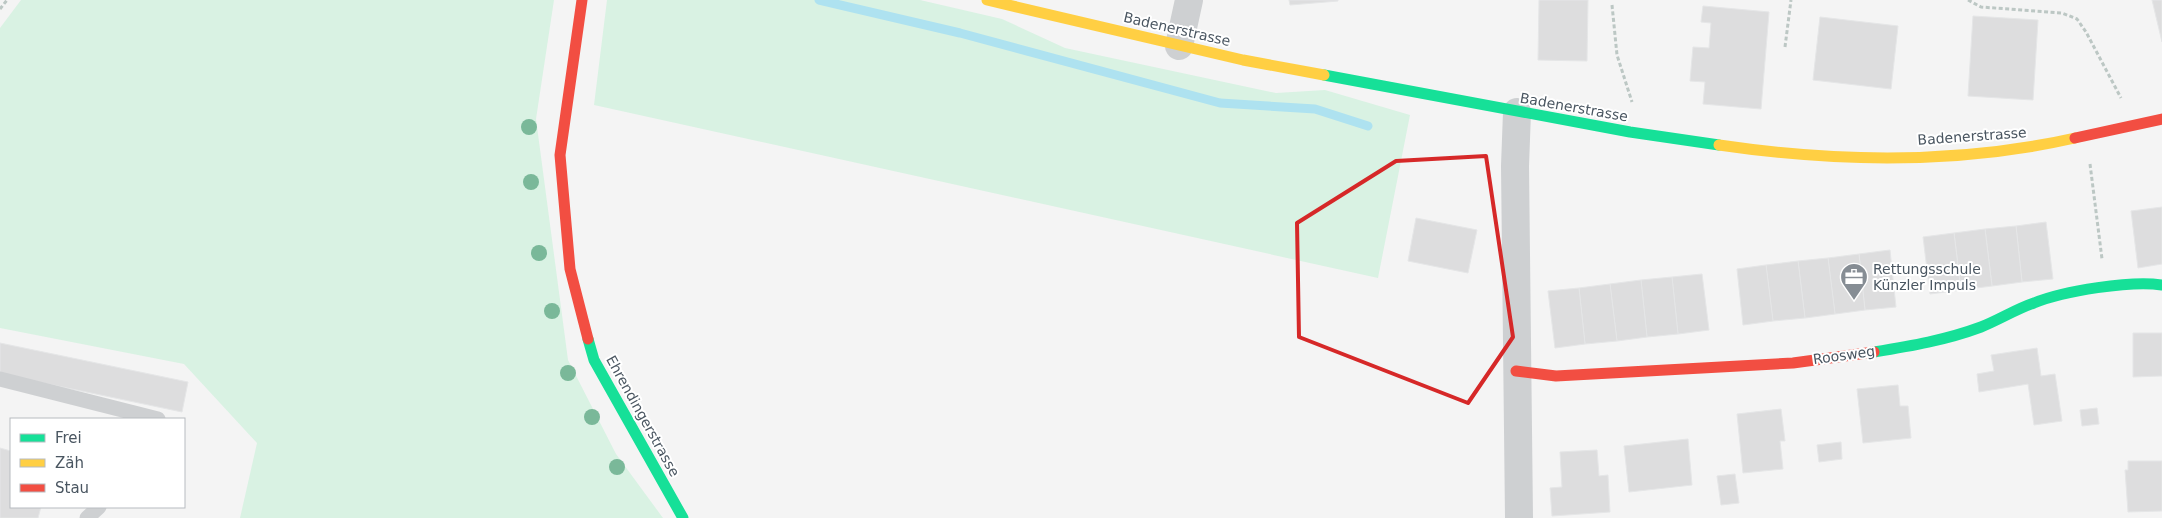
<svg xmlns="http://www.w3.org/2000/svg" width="2162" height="518" font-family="'DejaVu Sans',sans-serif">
	<rect width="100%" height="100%" fill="#f4f4f4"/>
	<g fill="#d9f2e3">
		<path d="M21 0H554L536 119 568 360 616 454 663 518H240L257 443 184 364 0 328V28Z"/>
		<path d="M607 0H920L1002 19 1065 48 1276 93 1325 90 1410 115 1378 278 594 105Z"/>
	</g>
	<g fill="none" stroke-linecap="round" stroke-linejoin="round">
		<path stroke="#aee2f0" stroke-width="9" d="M819 0 960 33 1220 103 1315 109 1368 126"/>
	</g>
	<g fill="#ddddde" stroke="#e5e6e7">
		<path d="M1289 0H1338V1L1290 5Z"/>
		<path d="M1539 0H1588L1587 61 1538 60Z"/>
		<path d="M2152 0H2162V42Z"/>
		<path d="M1703 6 1769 12 1761 109 1703 104 1705 82 1690 81 1693 47 1709 48 1711 23 1701 22Z"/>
		<path d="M1973 16 2038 20 2033 100 1968 96Z"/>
		<path d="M1820 17 1898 26 1891 89 1813 80Z"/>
		<path d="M2162 207V264L2138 268 2131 211Z"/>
		<path d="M1416 218 1477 230 1468 273 1408 261Z"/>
		<path d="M2046 222 2053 279 2022 282 2016 226Z"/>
		<path d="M2016 226 2022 282 1992 286 1985 229Z"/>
		<path d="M1985 229 1992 286 1961 290 1954 233Z"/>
		<path d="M1954 233 1961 290 1930 294 1923 237Z"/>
		<path d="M1890 250 1896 307 1865 310 1859 254Z"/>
		<path d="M1859 254 1865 310 1835 314 1828 258Z"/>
		<path d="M1828 258 1835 314 1805 318 1798 261Z"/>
		<path d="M1798 261 1805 318 1773 321 1766 265Z"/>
		<path d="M1766 265 1773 321 1743 325 1737 269Z"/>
		<path d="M1702 274 1709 330 1678 334 1672 277Z"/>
		<path d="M1672 277 1678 334 1647 337 1641 280Z"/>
		<path d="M1641 280 1647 337 1617 341 1610 284Z"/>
		<path d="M1610 284 1617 341 1585 344 1579 288Z"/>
		<path d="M1579 288 1585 344 1555 348 1548 291Z"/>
		<path d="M2133 333H2162V376L2133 377Z"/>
		<path d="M0 343 188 382 182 412 0 374Z"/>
		<path d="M2037 348 2041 376 2055 374 2062 421 2034 425 2028 384 1979 392 1977 374 1994 371 1991 355Z"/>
		<path d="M1898 385 1900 406H1908L1911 438 1863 443 1857 389Z"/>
		<path d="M2097 408 2099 424 2082 426 2080 410Z"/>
		<path d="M1781 409 1785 441H1780L1783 469 1743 473 1737 414Z"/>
		<path d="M1688 439 1692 485 1629 492 1624 446Z"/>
		<path d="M1841 442 1842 459 1819 462 1817 445Z"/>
		<path d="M0 448 11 451V507H41L38 518H0Z"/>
		<path d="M1597 450 1599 476 1608 475 1610 512 1552 516 1550 488 1562 487 1560 452Z"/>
		<path d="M2128 461H2162V511L2128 512 2125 470H2128Z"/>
		<path d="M1735 474 1739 503 1721 505 1717 476Z"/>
	</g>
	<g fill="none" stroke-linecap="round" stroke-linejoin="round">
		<g stroke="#bcc7c4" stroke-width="3" stroke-dasharray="4 2.5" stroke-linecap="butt">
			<path d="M1968 0 1981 7 2062 13 2077 19 2086 32 2121 98"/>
			<path d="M1612 5 1617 55 1632 102"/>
			<path d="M0 9 7 0"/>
			<path d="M1785 47 1791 0"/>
			<path d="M2090 164 2102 259"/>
		</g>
		<g stroke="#ced0d2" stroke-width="15">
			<path d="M0 379 158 419"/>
			<path d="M87 518 99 507"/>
		</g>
		<g stroke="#ced0d2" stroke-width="28">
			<path d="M1179 46 1189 0"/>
			<path d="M1517 112 1515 166 1519 518"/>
		</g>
		<g stroke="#16e098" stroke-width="11">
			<path d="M1324 75 1630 132 1719 145"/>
			<path d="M588 339 594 360 683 518"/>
			<path d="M1874 352C1911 346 1946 340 1981 327 1999 320 2016 309 2034 303 2063 291 2132 280 2162 285"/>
		</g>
		<g stroke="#ffcf43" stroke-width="11">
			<path d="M987 0 1243 60 1324 75"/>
			<path d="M1719 145C1835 162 1960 164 2075 138"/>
		</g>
		<g stroke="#f24e42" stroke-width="11">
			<path d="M582 0 560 155 570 269 588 339"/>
			<path d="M2075 138 2162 119"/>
			<path d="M1516 371 1556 376 1793 363 1874 352"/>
		</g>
	</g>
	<g fill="#7ab899">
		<circle cx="529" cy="127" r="8"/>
		<circle cx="531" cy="182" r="8"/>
		<circle cx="539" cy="253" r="8"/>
		<circle cx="552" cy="311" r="8"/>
		<circle cx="568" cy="373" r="8"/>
		<circle cx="592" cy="417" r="8"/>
		<circle cx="617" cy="467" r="8"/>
	</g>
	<path fill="none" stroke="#d62828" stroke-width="4" stroke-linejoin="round" d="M1486 156 1513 337 1468 403 1299 337 1297 223 1396 161Z"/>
	<defs>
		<symbol id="office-pin" viewBox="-11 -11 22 30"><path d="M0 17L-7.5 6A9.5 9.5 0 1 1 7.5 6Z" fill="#868d94" stroke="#fff"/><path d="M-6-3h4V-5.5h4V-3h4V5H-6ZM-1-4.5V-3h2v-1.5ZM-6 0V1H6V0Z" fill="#fff"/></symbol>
	</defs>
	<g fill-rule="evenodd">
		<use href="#office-pin" x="1838" y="261" width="32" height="43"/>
	</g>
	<g text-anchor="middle" stroke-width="4" stroke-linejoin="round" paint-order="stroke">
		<g font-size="14" fill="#4a5661" stroke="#fff">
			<text transform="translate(1177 29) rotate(13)" y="5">Badenerstrasse</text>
			<text transform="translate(1574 107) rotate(10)" y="5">Badenerstrasse</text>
			<text transform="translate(1972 136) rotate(-4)" y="5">Badenerstrasse</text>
			<text transform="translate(1844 355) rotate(-8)" y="5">Roosweg</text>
			<text transform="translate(643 416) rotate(61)" y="5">Ehrendingerstrasse</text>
		</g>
		<g font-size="14" fill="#4a5661" stroke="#fff" text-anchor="start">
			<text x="1873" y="274">Rettungsschule<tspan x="1873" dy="16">Künzler Impuls</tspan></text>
		</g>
	</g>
	<rect x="10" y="418" width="175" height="90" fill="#ffffff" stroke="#b7bbc0"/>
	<rect x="20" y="434" width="25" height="8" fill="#16e098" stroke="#b7bbc0"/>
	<text x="55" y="443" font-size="15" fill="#4a5661">Frei</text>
	<rect x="20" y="459" width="25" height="8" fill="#ffcf43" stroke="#b7bbc0"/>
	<text x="55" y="468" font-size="15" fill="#4a5661">Zäh</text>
	<rect x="20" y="484" width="25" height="8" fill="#f24e42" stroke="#b7bbc0"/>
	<text x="55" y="493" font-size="15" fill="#4a5661">Stau</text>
</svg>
